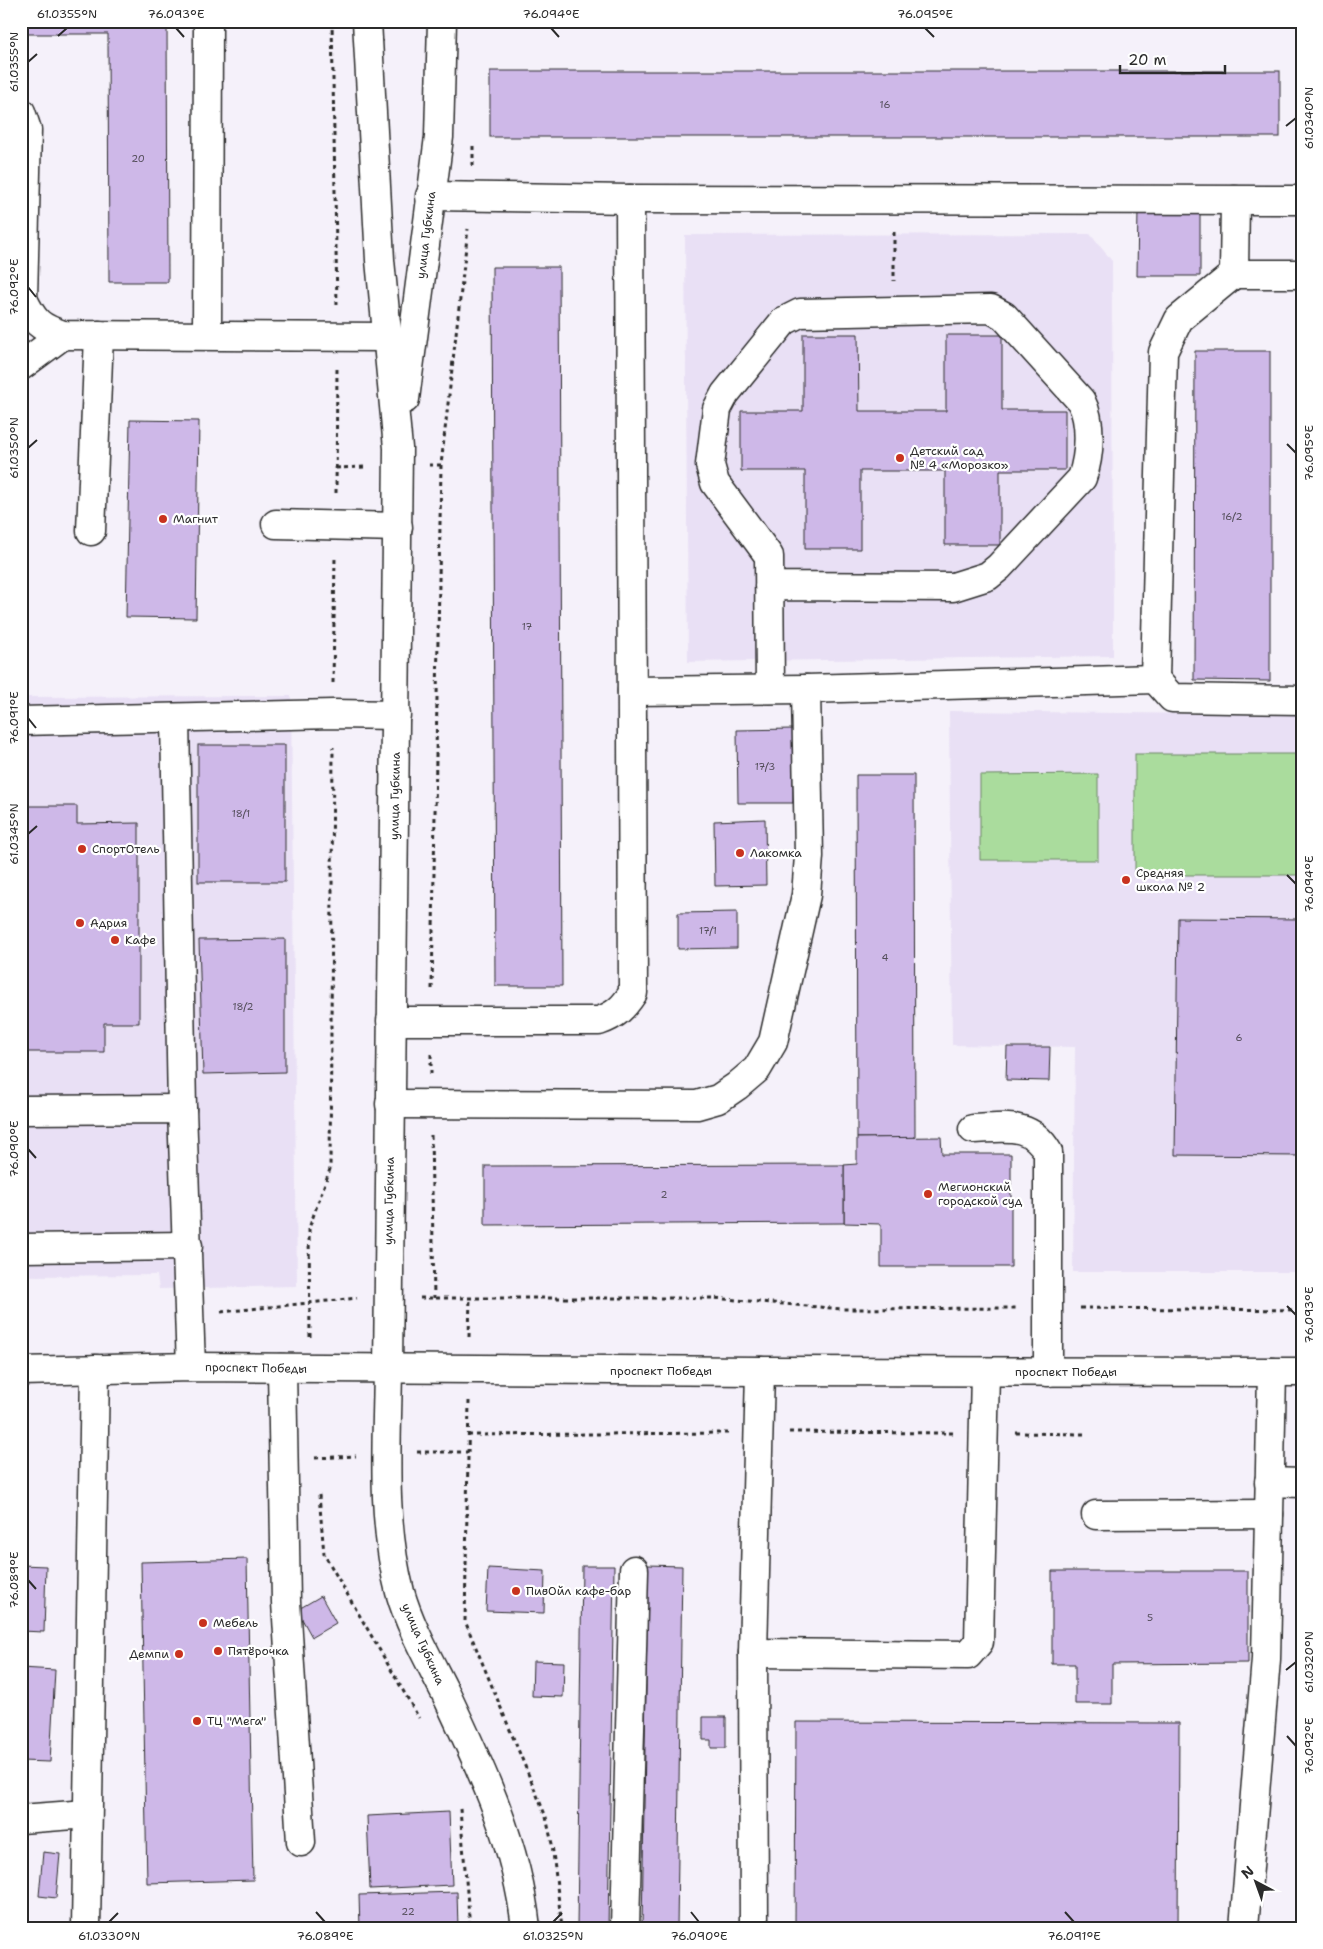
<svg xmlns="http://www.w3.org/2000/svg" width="1323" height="1949" font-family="'Shantell Sans',sans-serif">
	<rect width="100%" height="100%" fill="#f5f1fa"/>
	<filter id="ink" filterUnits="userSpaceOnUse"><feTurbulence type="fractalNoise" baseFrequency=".02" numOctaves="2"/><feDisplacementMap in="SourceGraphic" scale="10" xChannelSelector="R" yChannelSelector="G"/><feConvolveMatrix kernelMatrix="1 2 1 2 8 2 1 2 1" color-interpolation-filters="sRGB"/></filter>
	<g filter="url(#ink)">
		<g fill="#e9e0f5">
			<path d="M1090 234 1112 261 1113 656 688 662 685 235Z"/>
			<path d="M291 696 297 1286 159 1289 157 1275 21 1276V697Z"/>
			<path d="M949 711 1302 715V1272H1073L1075 1047 952 1045Z"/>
		</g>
		<g fill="#aadc9d" stroke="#6a8464">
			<rect x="1135" y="754" width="167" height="121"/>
			<path d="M1098 774V860H980V775Z"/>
		</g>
		<g fill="#ceb8e8" stroke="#2b2b2b">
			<path d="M21 21H167L168 282H109L108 34H21Z"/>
			<rect x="490" y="71" width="790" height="66"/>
			<path d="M1138 209 1200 210V276H1137Z"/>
			<path d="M492 267H559L562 986H495Z"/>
			<path d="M803 334H858L859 411H946V335H1002V410H1065V470H1000V545H945V471H860V549H805V471H741V411H803Z"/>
			<path d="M1195 351H1270V681L1194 680Z"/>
			<path d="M130 420 199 421 196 618 126 617Z"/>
			<path d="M793 729V803H738L737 730Z"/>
			<rect x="198" y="745" width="87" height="137"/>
			<path d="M856 775H914L915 1138H857Z"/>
			<path d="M21 806H77V824L139 823V1023H104V1052H21Z"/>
			<path d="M765 819 766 885 715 886 714 821Z"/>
			<path d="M737 912V948L678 949V913Z"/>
			<path d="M1178 918 1302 919V1156L1175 1155Z"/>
			<path d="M285 939V1072L203 1074 199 940Z"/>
			<path d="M1007 1047H1050L1049 1081 1006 1080Z"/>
			<path d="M941 1137 942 1154H1011V1267H881V1224L844 1223V1165L857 1164V1138Z"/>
			<path d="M844 1165V1223L485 1225V1166Z"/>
			<path d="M247 1559 253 1880 147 1883 141 1562Z"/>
			<path d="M21 1565 46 1566 44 1632 21 1631Z"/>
			<path d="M648 1565 682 1566 677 1928H642Z"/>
			<path d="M582 1566H614L608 1928H577Z"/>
			<path d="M488 1568 545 1571 544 1613 486 1611Z"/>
			<path d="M1052 1571H1248V1663L1112 1664V1704H1075V1664H1052Z"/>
			<path d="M321 1596 336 1623 312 1637 297 1610Z"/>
			<path d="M533 1661 564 1662 563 1697 532 1696Z"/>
			<path d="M21 1668 55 1670 50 1762 21 1761Z"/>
			<path d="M703 1717H726V1748H711V1740H703Z"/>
			<path d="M796 1722 1179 1723 1178 1928H795Z"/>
			<path d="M449 1812 452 1885 370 1889 367 1816Z"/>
			<path d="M43 1852 60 1854 56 1898 39 1896Z"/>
			<path d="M457 1892 458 1928H360L359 1895Z"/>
		</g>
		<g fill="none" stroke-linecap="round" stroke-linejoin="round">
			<defs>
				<g id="minor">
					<path d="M21 112 27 130 23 299C34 322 39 327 63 335L388 337"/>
					<path d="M430 196 630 199 1302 200"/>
					<path d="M1234 274H1302"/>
					<path d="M207 335 208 21"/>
					<path d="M21 366 63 335"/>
					<path d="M276 524 398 527"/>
					<path d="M91 531 99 335"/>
					<path d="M769 586 953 587 988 576 999 567 1082 478C1090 455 1092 422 1081 401L1004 316 991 309 800 313 784 321 725 394 717 409 710 465 715 483 769 556 770 689"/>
					<path d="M1155 679 1163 352 1179 319 1234 274 1235 200"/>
					<path d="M632 691 806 689 1155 679 1172 698 1302 700"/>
					<path d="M175 718 182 1109"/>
					<path d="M21 721 333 714 396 715"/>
					<path d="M391 1021H599C616 1015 623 1008 633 993L630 199"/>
					<path d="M390 1104 697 1105 718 1099 737 1086 757 1069 773 1042 806 895 809 856 806 689"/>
					<path d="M21 1110 182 1109 191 1367"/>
					<path d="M973 1129C1005 1128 1030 1121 1048 1152V1372"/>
					<path d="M21 1248 188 1246"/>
					<path d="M282 1368 286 1602 301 1842"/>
					<path d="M388 1369C387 1443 381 1519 400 1592 410 1627 429 1660 445 1692 481 1768 517 1843 526 1928"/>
					<path d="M21 1371 191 1367 760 1371 1302 1372"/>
					<path d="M1269 1482 1302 1483"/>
					<path d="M1096 1515 1269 1514"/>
					<path d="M753 1653 968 1655 979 1642 985 1372"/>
					<path d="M21 1819 87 1814"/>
					<path d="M86 1928 95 1369"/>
					<path d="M625 1928 634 1570"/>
					<path d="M754 1928 753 1653 760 1371"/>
					<path d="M1244 1928 1266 1659 1272 1372"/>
				</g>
				<g id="major">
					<path d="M367 21 380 260 398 448 388 1369"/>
					<path d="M405 399 439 137 442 21"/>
				</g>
			</defs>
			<use href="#minor" stroke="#2b2b2b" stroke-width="31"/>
			<use href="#major" stroke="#2b2b2b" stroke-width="31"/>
			<g stroke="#2b2b2b" stroke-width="3" stroke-dasharray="4 4" stroke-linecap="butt">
				<path d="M332 21 337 306"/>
				<path d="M473 166V142"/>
				<path d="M894 232V281"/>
				<path d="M429 465H441"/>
				<path d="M336 468 366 467"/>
				<path d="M336 493 337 369"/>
				<path d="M333 683 335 557"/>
				<path d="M432 989 441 465 468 229"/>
				<path d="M431 1074V1052"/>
				<path d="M431 1135 434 1298"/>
				<path d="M420 1298H713L842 1309 1016 1308"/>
				<path d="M1080 1308 1302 1310"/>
				<path d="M221 1312 357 1298"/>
				<path d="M310 1337 309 1228 330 1169 333 747"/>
				<path d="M469 1337 470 1297"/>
				<path d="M469 1401 465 1621 546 1817 552 1844 562 1928"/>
				<path d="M789 1432 953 1433"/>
				<path d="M1016 1433 1084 1434"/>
				<path d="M468 1435 728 1433"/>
				<path d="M417 1452H469"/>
				<path d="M315 1458 356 1456"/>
				<path d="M319 1495 324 1554 419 1718"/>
				<path d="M460 1809 470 1928"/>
			</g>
			<use href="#minor" stroke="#fff" stroke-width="28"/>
			<use href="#major" stroke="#fff" stroke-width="28"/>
		</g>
	</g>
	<path fill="none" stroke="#2b2b2b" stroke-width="2" d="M176 28 184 37M551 28 559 37M925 28 934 37M58 36 67 28M28 62 37 54M1286 126 1296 118M28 287 36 297M1287 444 1296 453M28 448 37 440M28 718 36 728M28 834 37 826M1287 875 1296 884M28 1149 36 1158M1287 1306 1296 1315M28 1580 36 1589M1286 1670 1296 1662M1287 1736 1296 1746M316 1912 325 1922M691 1912 699 1922M1065 1912 1074 1922M109 1922 118 1913M553 1922 562 1913"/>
	<g fill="#c8321e" stroke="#fff" stroke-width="2">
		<circle cx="900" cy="458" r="5"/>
		<circle cx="163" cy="519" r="5"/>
		<circle cx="82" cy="849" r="5"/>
		<circle cx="740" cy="853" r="5"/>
		<circle cx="1126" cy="880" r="5"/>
		<circle cx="80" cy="923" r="5"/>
		<circle cx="115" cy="940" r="5"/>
		<circle cx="928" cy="1194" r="5"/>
		<circle cx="516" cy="1591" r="5"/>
		<circle cx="203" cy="1623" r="5"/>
		<circle cx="218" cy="1651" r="5"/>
		<circle cx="179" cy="1654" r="5"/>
		<circle cx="197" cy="1721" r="5"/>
	</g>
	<g text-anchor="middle" stroke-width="4.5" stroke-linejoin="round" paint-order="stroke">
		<g font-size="10" fill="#544e5a">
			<text x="885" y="108">16</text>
			<text x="138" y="162">20</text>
			<text x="1232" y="520">16/2</text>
			<text x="527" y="630">17</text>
			<text x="765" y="770">17/3</text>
			<text x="241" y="817">18/1</text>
			<text x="708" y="934">17/1</text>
			<text x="885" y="961">4</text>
			<text x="243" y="1010">18/2</text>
			<text x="1239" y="1041">6</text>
			<text x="664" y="1198">2</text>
			<text x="1150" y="1621">5</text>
			<text x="408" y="1915">22</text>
		</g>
		<g font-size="12" fill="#2b2b2b" stroke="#fff">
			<text transform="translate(426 235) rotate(-83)" y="4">улица Губкина</text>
			<text transform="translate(395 796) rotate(-89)" y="4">улица Губкина</text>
			<text transform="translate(389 1201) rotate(-89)" y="4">улица Губкина</text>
			<text transform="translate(256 1368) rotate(1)" y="4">проспект Победы</text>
			<text x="661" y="1375">проспект Победы</text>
			<text x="1066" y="1376">проспект Победы</text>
			<text transform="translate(423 1644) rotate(66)" y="4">улица Губкина</text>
		</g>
		<g font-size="12" fill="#2b2b2b" stroke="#fff" text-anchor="start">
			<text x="910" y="455">Детский сад<tspan x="910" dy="14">№ 4 «Морозко»</tspan></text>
			<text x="173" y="523">Магнит</text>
			<text x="92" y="853">СпортОтель</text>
			<text x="750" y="857">Лакомка</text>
			<text x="1136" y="877">Средняя<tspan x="1136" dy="14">школа № 2</tspan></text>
			<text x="90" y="927">Адрия</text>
			<text x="125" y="944">Кафе</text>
			<text x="938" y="1191">Мегионский<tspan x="938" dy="14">городской суд</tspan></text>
			<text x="526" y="1595">ПивОйл кафе-бар</text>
			<text x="213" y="1627">Мебель</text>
			<text x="228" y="1655">Пятёрочка</text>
			<text x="169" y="1658" text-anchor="end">Демпи</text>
			<text x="207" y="1725">ТЦ "Мега"</text>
		</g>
	</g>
	<rect width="1323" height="1949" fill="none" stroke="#fff" stroke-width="55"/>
	<g transform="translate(1256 1882) rotate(319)" stroke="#ffffff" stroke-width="4" paint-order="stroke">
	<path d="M0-4L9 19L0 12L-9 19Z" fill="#2b2b2b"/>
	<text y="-8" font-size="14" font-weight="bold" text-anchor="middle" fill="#2b2b2b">N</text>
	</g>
	<path d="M1120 65v8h105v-8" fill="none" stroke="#2b2b2b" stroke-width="2.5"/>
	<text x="1128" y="65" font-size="15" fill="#2b2b2b" stroke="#ffffff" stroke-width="4" paint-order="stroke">20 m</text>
	<rect x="28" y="28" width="1268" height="1894" fill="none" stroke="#2b2b2b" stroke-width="2"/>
	<g font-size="12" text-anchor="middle" fill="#2b2b2b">
		<text x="67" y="18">61.0355°N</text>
		<text x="176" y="18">76.093°E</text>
		<text x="551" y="18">76.094°E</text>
		<text x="925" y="18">76.095°E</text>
		<text transform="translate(14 62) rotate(-90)" y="4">61.0355°N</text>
		<text transform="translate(1309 118) rotate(-90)" y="4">61.0340°N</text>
		<text transform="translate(14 287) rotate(-90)" y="4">76.092°E</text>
		<text transform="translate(14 448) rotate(-90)" y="4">61.0350°N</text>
		<text transform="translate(1309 453) rotate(-90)" y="4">76.095°E</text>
		<text transform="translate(14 718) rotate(-90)" y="4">76.091°E</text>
		<text transform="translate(14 834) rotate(-90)" y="4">61.0345°N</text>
		<text transform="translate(1309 884) rotate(-90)" y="4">76.094°E</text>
		<text transform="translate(14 1149) rotate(-90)" y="4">76.090°E</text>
		<text transform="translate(1309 1315) rotate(-90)" y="4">76.093°E</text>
		<text transform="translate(14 1580) rotate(-90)" y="4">76.089°E</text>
		<text transform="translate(1309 1662) rotate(-90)" y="4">61.0320°N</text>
		<text transform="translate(1309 1746) rotate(-90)" y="4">76.092°E</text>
		<text x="109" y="1940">61.0330°N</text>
		<text x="325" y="1940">76.089°E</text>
		<text x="553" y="1940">61.0325°N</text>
		<text x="699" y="1940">76.090°E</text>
		<text x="1074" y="1940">76.091°E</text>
	</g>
</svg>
